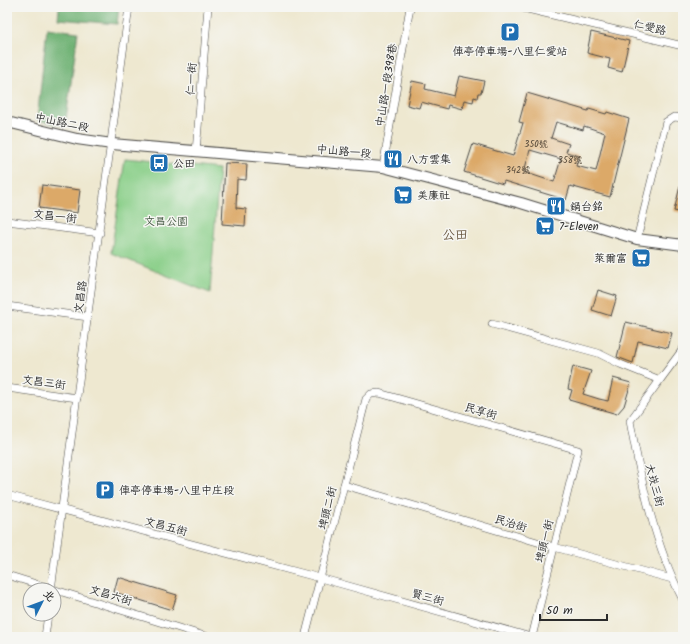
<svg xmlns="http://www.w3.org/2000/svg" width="690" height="644" font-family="Kalam,'LXGW WenKai TC',sans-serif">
	<rect width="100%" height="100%" fill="#f6f6f2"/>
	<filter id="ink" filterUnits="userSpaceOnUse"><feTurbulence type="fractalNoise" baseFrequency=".025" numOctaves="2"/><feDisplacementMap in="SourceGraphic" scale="8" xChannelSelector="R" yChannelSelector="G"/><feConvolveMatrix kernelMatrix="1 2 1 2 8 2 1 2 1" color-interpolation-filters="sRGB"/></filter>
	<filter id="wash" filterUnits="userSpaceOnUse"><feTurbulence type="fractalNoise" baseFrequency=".012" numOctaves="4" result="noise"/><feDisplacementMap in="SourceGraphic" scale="16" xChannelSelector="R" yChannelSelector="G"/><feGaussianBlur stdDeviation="0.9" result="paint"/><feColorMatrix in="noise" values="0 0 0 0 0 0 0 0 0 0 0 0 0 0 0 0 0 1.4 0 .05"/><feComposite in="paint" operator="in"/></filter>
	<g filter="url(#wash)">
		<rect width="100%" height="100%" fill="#eee8d0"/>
		<path fill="#8acf89" stroke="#5a7d5a" d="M125 159 219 169 210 293 111 253Z"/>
		<g fill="#6fb275" stroke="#4d6e50">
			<path d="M59 7H119L117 24 58 19Z"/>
			<path d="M47 28 78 32 65 126 37 120Z"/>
		</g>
		<g id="blocks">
			<g fill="#dca968" fill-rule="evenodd">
				<path d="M591 32 629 41 622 72 608 68 610 59 587 53Z"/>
				<path d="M459 76 484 81 481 93H478L477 98 474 97 473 102 464 100 462 109 448 105 447 109 421 102 419 108 407 105 412 81 426 84 425 89 454 96Z"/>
				<path d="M527 93 588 111 589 109 606 114 607 112 629 119 610 197 570 186 566 200 504 181 503 184 464 172 473 144 513 156 523 123 519 122ZM556 122 583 130 584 126 605 133 596 171 576 166 579 156 566 152 569 144 551 138ZM530 150 561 159 554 182 524 172Z"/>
				<path d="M225 163 247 164 246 180 237 179 236 208 246 209 245 226 222 224Z"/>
				<path d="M42 185 80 190 77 213 39 208Z"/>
				<path d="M680 186H683V213L674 211Z"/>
				<path d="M598 290 617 296 611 316 592 310Z"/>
				<path d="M626 322 672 333 668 348 638 341 633 363 617 357Z"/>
				<path d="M573 366 591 371 583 394 599 399 608 401 613 378 631 383 624 406 617 414 569 400 572 390 568 389Z"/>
				<path d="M118 577 177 595 172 610 114 592Z"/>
			</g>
		</g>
	</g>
	<g filter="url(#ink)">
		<use href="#blocks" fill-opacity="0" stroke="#484744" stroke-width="1"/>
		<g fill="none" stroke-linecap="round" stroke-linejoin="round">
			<defs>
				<g id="minor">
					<path d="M519 7 683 46"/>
					<path d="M196 152 208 7"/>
					<path d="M383 167 410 7"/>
					<path d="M7 221 100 233"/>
					<path d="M637 239 666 122 674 117 683 118"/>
					<path d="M7 306 88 317"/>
					<path d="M492 324 598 353 620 364 660 380 683 349"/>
					<path d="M660 380 630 421C641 481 655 546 683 600"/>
					<path d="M7 388 77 398"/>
					<path d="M344 485 554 547 672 579"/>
					<path d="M7 495 320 578 531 637"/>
					<path d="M7 575 208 637"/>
					<path d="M51 590 129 7"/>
					<path d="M45 637 48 614"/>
					<path d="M305 637 366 399 371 394 379 393 578 450 532 637"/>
				</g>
				<path id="secondary" d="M7 122 77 139 112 144 383 167 521 203 637 239 683 245"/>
			</defs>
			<use href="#minor" stroke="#484744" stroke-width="8"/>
			<use href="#secondary" stroke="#484744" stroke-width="12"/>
			<use href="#minor" stroke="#fff" stroke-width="7"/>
			<use href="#secondary" stroke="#fff" stroke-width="10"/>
		</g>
	</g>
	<defs>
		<symbol id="parking-square" viewBox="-11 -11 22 22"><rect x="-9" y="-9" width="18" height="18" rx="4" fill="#1f6fb2" stroke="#f6f6f2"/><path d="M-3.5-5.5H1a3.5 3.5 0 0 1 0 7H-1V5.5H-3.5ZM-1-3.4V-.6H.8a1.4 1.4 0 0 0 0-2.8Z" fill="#fff"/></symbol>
		<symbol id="restaurant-square" viewBox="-11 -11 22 22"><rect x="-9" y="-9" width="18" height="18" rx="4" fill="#1f6fb2" stroke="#f6f6f2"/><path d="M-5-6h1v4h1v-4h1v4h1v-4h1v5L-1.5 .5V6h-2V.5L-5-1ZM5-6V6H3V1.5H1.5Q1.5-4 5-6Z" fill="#fff"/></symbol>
		<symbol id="bus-square" viewBox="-11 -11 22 22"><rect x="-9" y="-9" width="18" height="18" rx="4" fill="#1f6fb2" stroke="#f6f6f2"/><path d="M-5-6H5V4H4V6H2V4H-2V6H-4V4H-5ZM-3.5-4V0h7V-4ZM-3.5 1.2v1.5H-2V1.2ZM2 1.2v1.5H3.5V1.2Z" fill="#fff"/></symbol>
		<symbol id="supermarket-square" viewBox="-11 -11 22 22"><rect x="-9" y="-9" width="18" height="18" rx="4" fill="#1f6fb2" stroke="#f6f6f2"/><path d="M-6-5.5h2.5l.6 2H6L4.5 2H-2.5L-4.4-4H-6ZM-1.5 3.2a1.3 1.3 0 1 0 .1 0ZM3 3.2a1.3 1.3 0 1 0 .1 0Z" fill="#fff"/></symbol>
	</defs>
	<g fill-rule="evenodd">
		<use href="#parking-square" x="499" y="21" width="22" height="22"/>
		<use href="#restaurant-square" x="382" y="148" width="22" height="22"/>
		<use href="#bus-square" x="148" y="152" width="22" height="22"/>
		<use href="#supermarket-square" x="392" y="184" width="22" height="22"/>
		<use href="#restaurant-square" x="545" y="195" width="22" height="22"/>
		<use href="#supermarket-square" x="534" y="215" width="22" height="22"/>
		<use href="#supermarket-square" x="630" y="247" width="22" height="22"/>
		<use href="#parking-square" x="94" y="479" width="22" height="22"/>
	</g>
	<g text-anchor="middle" stroke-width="3" stroke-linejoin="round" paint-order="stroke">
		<g font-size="9" fill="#574a3a">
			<text x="536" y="147">350號</text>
			<text x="570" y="163">358號</text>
			<text x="518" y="173">342號</text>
		</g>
		<g font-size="11" fill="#2b2b2b" stroke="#f6f6f2">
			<text transform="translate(650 27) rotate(13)" y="4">仁愛路</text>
			<text transform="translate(191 79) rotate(-86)" y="4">仁一街</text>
			<text transform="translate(386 85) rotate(-81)" y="4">中山路一段398巷</text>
			<text transform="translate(62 122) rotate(12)" y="4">中山路二段</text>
			<text transform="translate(344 151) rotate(5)" y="4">中山路一段</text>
			<text transform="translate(55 216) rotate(7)" y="4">文昌一街</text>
			<text transform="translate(80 297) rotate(-82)" y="4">文昌路</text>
			<text transform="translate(44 382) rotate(8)" y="4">文昌三街</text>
			<text transform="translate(481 411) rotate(16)" y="4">民享街</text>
			<text transform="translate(655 485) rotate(75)" y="4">大崁三街</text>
			<text transform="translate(327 508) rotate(-76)" y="4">埤頭二街</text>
			<text transform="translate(511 523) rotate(17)" y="4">民治街</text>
			<text transform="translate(166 526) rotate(15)" y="4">文昌五街</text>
			<text transform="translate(544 541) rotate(-76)" y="4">埤頭一街</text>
			<text transform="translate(111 595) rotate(17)" y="4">文昌六街</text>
			<text transform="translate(428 597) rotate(16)" y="4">賢三街</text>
		</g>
		<g font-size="11" fill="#2b2b2b" stroke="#f6f6f2" text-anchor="start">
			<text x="510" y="55" text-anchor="middle">俥亭停車場-八里仁愛站</text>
			<text x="407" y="163">八方雲集</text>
			<text x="173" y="167">公田</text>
			<text x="417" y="199">美廉社</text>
			<text x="570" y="210">鍋台銘</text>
			<text x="559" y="230">7-Eleven</text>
			<text x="627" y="262" text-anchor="end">萊爾富</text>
			<text x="119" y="494">俥亭停車場-八里中庄段</text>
		</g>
		<g font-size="11" fill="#485c47" stroke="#f6f6f2">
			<text x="166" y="225">文昌公園</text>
		</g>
		<g font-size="13" fill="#695740" stroke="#f6f6f2">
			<text x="455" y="239">公田</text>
		</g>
	</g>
	<rect width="690" height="644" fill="none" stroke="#f6f6f2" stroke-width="24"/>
	<g transform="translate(42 602) rotate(48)"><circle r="19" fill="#f6f6f2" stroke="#a5a5a2"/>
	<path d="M0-3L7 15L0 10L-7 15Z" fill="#1f6fb2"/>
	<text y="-6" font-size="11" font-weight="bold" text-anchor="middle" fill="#2b2b2b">北</text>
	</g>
	<path d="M540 614v6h67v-6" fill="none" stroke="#2b2b2b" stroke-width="2"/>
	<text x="546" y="614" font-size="12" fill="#2b2b2b" stroke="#f6f6f2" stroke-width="3" paint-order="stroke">50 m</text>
</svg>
